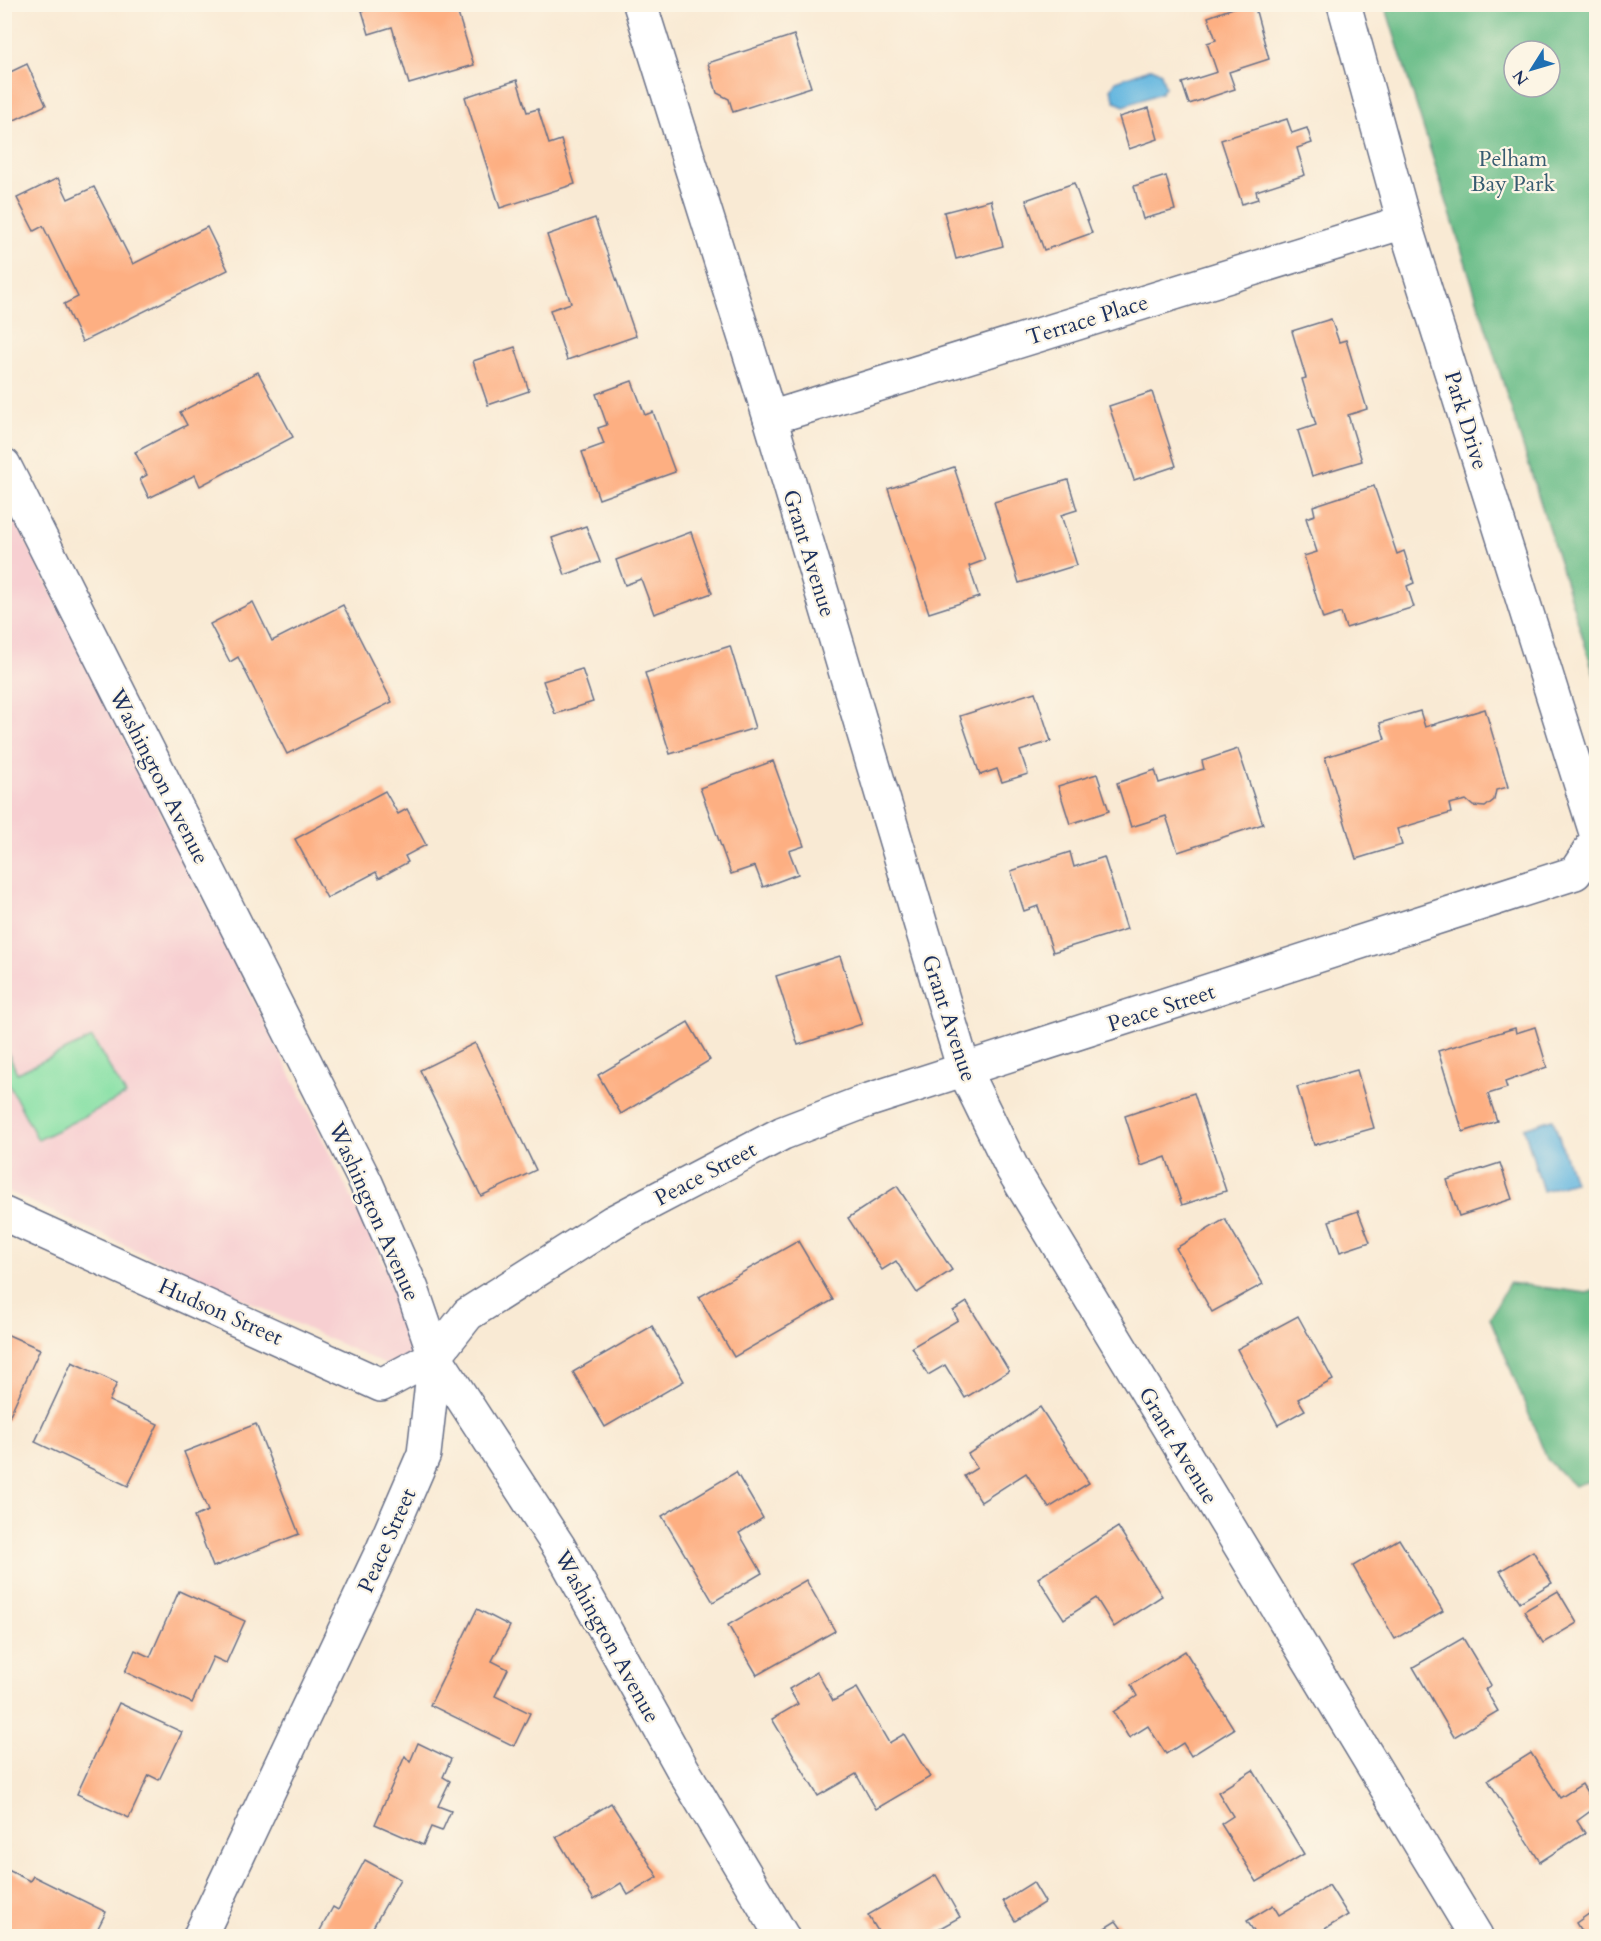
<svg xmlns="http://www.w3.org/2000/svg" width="1601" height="1941" font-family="Cardo,serif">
	<rect width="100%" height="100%" fill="#fcf5e5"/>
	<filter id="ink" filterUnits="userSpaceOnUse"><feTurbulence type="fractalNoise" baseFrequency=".0167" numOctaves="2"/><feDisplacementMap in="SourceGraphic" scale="12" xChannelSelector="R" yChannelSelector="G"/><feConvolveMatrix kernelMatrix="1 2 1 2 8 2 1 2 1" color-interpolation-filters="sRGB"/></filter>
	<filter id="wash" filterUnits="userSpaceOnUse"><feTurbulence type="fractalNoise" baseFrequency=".008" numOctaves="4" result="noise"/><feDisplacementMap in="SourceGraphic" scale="24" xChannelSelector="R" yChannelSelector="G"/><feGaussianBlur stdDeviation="1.35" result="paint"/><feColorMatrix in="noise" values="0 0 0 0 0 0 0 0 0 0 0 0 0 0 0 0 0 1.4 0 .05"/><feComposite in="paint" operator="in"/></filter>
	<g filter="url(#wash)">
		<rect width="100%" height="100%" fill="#f9ead4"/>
		<path fill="#f7cfd1" d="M4 497 425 1346 397 1370 5 1190Z"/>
		<path fill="#86e0a5" stroke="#508882" stroke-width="1.5" d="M92 1038 126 1095 38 1140 7 1081H5V1046L17 1073Z"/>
		<g fill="#6cbe8a" stroke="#447674" stroke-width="1.5" fill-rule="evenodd">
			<path d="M1385 5H1596V680ZM1514 51H1550V87H1514Z"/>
			<path d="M1509 1283 1587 1293 1596 1290V1479L1574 1486 1547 1459 1490 1318Z"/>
		</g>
		<g fill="#65b7e0" stroke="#40739f" stroke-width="1.5">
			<path d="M1152 68 1161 73 1165 87 1161 93 1124 106 1115 102 1111 89 1116 81Z"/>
			<path d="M1553 1119 1574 1182 1543 1191 1524 1128Z"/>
		</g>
		<g id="blocks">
			<g fill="#fdaf82">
				<path d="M360 4H455L474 65 409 84 392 27 369 34Z"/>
				<path d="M1244 4H1254L1269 59 1229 72 1235 89 1189 104 1182 83 1217 72 1207 43 1216 40 1208 17Z"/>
				<path d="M794 35 811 87 733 112 729 99 717 93 708 63Z"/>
				<path d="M27 64 46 105 4 125V75Z"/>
				<path d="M517 80 527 112 538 109 549 144 561 140 575 184 500 208 465 97Z"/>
				<path d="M1149 108 1158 139 1129 149 1119 117Z"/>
				<path d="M1287 119 1292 133 1307 128 1312 143 1297 148 1305 175 1256 191 1258 199 1242 204 1221 140Z"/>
				<path d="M1166 176 1175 210 1143 219 1134 186Z"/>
				<path d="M58 178 68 199 94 187 133 264 207 227 228 270 82 342 64 304 78 297 43 226 34 231 17 198Z"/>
				<path d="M1074 183 1092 233 1044 250 1026 200Z"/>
				<path d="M991 200 1003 246 956 259 944 212Z"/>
				<path d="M595 218 636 336 567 360 550 310 571 303 547 235Z"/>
				<path d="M1331 319 1339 342 1346 340 1367 409 1348 415 1362 461 1312 476 1298 431 1316 425 1302 379 1306 378 1292 331Z"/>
				<path d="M515 347 529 391 488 405 473 361Z"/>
				<path d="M258 372 293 437 200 486 195 475 149 498 140 479 147 475 135 452 187 425 180 412Z"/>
				<path d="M632 381 645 415 653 412 675 472 599 499 582 452 604 444 598 428 607 425 596 394Z"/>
				<path d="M1152 392 1176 466 1134 480 1109 406Z"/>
				<path d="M954 467 985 560 969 566 979 597 929 613 888 489Z"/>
				<path d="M1068 480 1077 510 1061 515 1077 565 1019 583 994 502Z"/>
				<path d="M1374 486 1397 554 1404 551 1414 583 1407 586 1414 607 1346 628 1341 613 1323 619 1304 556 1317 552 1306 518 1315 515 1313 506Z"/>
				<path d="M586 526 600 562 565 575 552 538Z"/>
				<path d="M691 532 712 593 654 614 641 579 625 585 616 560Z"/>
				<path d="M253 602 272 641 343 605 392 702 287 754 238 657 230 662 210 624Z"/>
				<path d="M730 646 755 728 670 754 645 673Z"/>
				<path d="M582 669 593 702 555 714 543 681Z"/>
				<path d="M1035 692 1051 741 1020 751 1028 774 1002 782 997 769 980 775 960 716Z"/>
				<path d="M1485 709 1508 787 1496 790 1494 800 1485 807 1473 806 1466 800 1449 804 1451 813 1397 829 1402 845 1356 859 1325 757 1385 739 1380 723 1420 711 1425 727Z"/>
				<path d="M1238 749 1263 824 1178 852 1166 816 1131 827 1117 783 1155 770 1159 783 1204 769 1202 761Z"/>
				<path d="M773 761 804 846 789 851 798 874 763 887 755 866 731 874 700 788Z"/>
				<path d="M1097 774 1109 811 1070 824 1058 786Z"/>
				<path d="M385 791 398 814 407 809 426 845 405 856 408 862 379 878 376 872 327 898 295 839Z"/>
				<path d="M1070 852 1074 867 1104 857 1127 929 1053 952 1038 906 1024 911 1011 871Z"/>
				<path d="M840 956 862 1024 798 1045 776 976Z"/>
				<path d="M688 1022 710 1060 621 1114 598 1075Z"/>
				<path d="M1535 1027 1547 1067 1505 1082 1507 1088 1488 1094 1497 1121 1463 1132 1438 1051 1515 1028 1516 1033Z"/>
				<path d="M475 1043 536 1170 481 1196 420 1070Z"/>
				<path d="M1357 1070 1374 1128 1314 1145 1297 1087Z"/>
				<path d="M1194 1093 1226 1191 1182 1205 1166 1157 1141 1166 1125 1116Z"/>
				<path d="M1500 1163 1512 1199 1459 1216 1447 1180Z"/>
				<path d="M897 1186 952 1270 917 1293 896 1261 882 1270 848 1218Z"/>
				<path d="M1358 1211 1370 1242 1340 1252 1329 1221Z"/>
				<path d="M1225 1219 1263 1284 1212 1312 1176 1248Z"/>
				<path d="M798 1241 833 1300 734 1357 699 1297Z"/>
				<path d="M967 1302 1009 1371 965 1398 945 1365 928 1375 912 1347 958 1320 953 1311Z"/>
				<path d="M1298 1316 1333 1380 1298 1399 1305 1410 1278 1425 1237 1349Z"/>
				<path d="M652 1326 684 1381 605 1427 573 1372Z"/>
				<path d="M4 1333 40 1349 7 1421 4 1420Z"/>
				<path d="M72 1362 117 1383 109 1401 158 1424 128 1486 35 1442Z"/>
				<path d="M1040 1407 1089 1483 1049 1508 1026 1473 981 1502 964 1476 977 1468 968 1454Z"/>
				<path d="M256 1424 299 1534 213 1567 194 1517 208 1511 184 1452Z"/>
				<path d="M736 1472 763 1518 739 1533 762 1573 713 1602 662 1516Z"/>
				<path d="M1118 1527 1162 1596 1114 1627 1096 1598 1064 1619 1038 1578Z"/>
				<path d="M1399 1539 1443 1611 1395 1639 1353 1566Z"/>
				<path d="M1533 1551 1552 1583 1520 1602 1500 1571Z"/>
				<path d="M806 1580 835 1631 757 1675 728 1625Z"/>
				<path d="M179 1591 245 1621 226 1663 213 1657 192 1703 125 1672 135 1650 150 1657Z"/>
				<path d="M1558 1591 1577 1623 1543 1643 1524 1611Z"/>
				<path d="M477 1609 510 1626 492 1661 508 1669 495 1696 530 1713 514 1746 430 1705Z"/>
				<path d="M1463 1638 1491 1685 1485 1689 1498 1711 1454 1737 1413 1667Z"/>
				<path d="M1185 1651 1234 1729 1191 1756 1183 1743 1166 1754 1148 1726 1129 1738 1113 1712 1137 1696 1131 1685Z"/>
				<path d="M817 1672 833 1701 857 1688 889 1743 904 1734 930 1777 876 1809 856 1774 818 1796 772 1719 798 1704 789 1689Z"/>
				<path d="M119 1703 182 1732 159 1780 149 1775 129 1818 77 1794Z"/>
				<path d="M418 1743 451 1759 443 1777 450 1781 438 1806 451 1811 442 1831 431 1827 423 1845 375 1824 405 1756 410 1762Z"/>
				<path d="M1531 1753 1560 1798 1582 1784 1596 1807 1577 1821 1585 1833 1540 1862 1488 1780Z"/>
				<path d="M1253 1770 1304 1854 1257 1882 1221 1824 1233 1816 1218 1792Z"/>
				<path d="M611 1803 658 1877 628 1895 621 1883 594 1900 556 1837Z"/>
				<path d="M365 1860 400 1879 371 1931 381 1936H317L333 1907 338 1910Z"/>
				<path d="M6 1869 30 1881 33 1876 106 1912 94 1936H4Z"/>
				<path d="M936 1875 960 1917 926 1936H881L868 1915Z"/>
				<path d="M1033 1882 1045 1902 1015 1921 1003 1901Z"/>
				<path d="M1329 1885 1348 1915 1323 1930 1327 1936H1257L1247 1921 1273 1905 1279 1915Z"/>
				<path d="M1596 1909V1936H1584L1576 1923Z"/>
				<path d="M1116 1921 1127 1936H1092Z"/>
			</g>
		</g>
	</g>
	<g filter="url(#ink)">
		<use href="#blocks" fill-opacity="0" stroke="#697087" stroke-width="1.5"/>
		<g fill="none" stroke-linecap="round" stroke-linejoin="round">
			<defs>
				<g id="minor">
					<path d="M640 4 770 418 964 1070 1013 1170 1476 1936"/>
					<path d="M1344 4 1404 222 1596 833"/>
					<path d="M770 418 1404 222"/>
					<path d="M4 465 366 1183 412 1289 435 1356 559 1547 682 1768 782 1936"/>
					<path d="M4 1214 381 1385 435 1356"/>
					<path d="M200 1936 383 1549 424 1454 435 1356 468 1314 613 1222 783 1133 866 1101 1575 873 1596 841"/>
				</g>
			</defs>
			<use href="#minor" stroke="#697087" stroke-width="36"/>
			<use href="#minor" stroke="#fff" stroke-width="33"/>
		</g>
	</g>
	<g text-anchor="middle" stroke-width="4.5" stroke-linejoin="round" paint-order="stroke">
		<g font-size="22" fill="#365b70" stroke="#fcf5e5">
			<text x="1513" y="166">Pelham<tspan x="1513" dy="25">Bay Park</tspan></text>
		</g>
		<g font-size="22" fill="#1b2f5e" stroke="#fcf5e5">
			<text transform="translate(1087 319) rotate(-17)" y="8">Terrace Place</text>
			<text transform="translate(1467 420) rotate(73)" y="8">Park Drive</text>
			<text transform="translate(810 553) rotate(73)" y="8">Grant Avenue</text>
			<text transform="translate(160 776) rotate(63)" y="8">Washington Avenue</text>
			<text transform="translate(1161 1007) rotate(-18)" y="8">Peace Street</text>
			<text transform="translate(950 1018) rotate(72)" y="8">Grant Avenue</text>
			<text transform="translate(705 1173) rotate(-28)" y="8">Peace Street</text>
			<text transform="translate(375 1211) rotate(66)" y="8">Washington Avenue</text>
			<text transform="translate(221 1311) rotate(24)" y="8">Hudson Street</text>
			<text transform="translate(1179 1445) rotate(59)" y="8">Grant Avenue</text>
			<text transform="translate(386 1540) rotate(-66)" y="8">Peace Street</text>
			<text transform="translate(608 1636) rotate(61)" y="8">Washington Avenue</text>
		</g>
	</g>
	<rect width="1601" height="1941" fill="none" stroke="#fcf5e5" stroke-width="24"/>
	<g transform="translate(1532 69) rotate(233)"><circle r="28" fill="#fcf5e5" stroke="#a2a6af" stroke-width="1.5"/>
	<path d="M0-4.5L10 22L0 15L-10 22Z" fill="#1f6fb2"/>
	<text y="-9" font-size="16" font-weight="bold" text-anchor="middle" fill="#1b2f5e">N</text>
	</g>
</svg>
